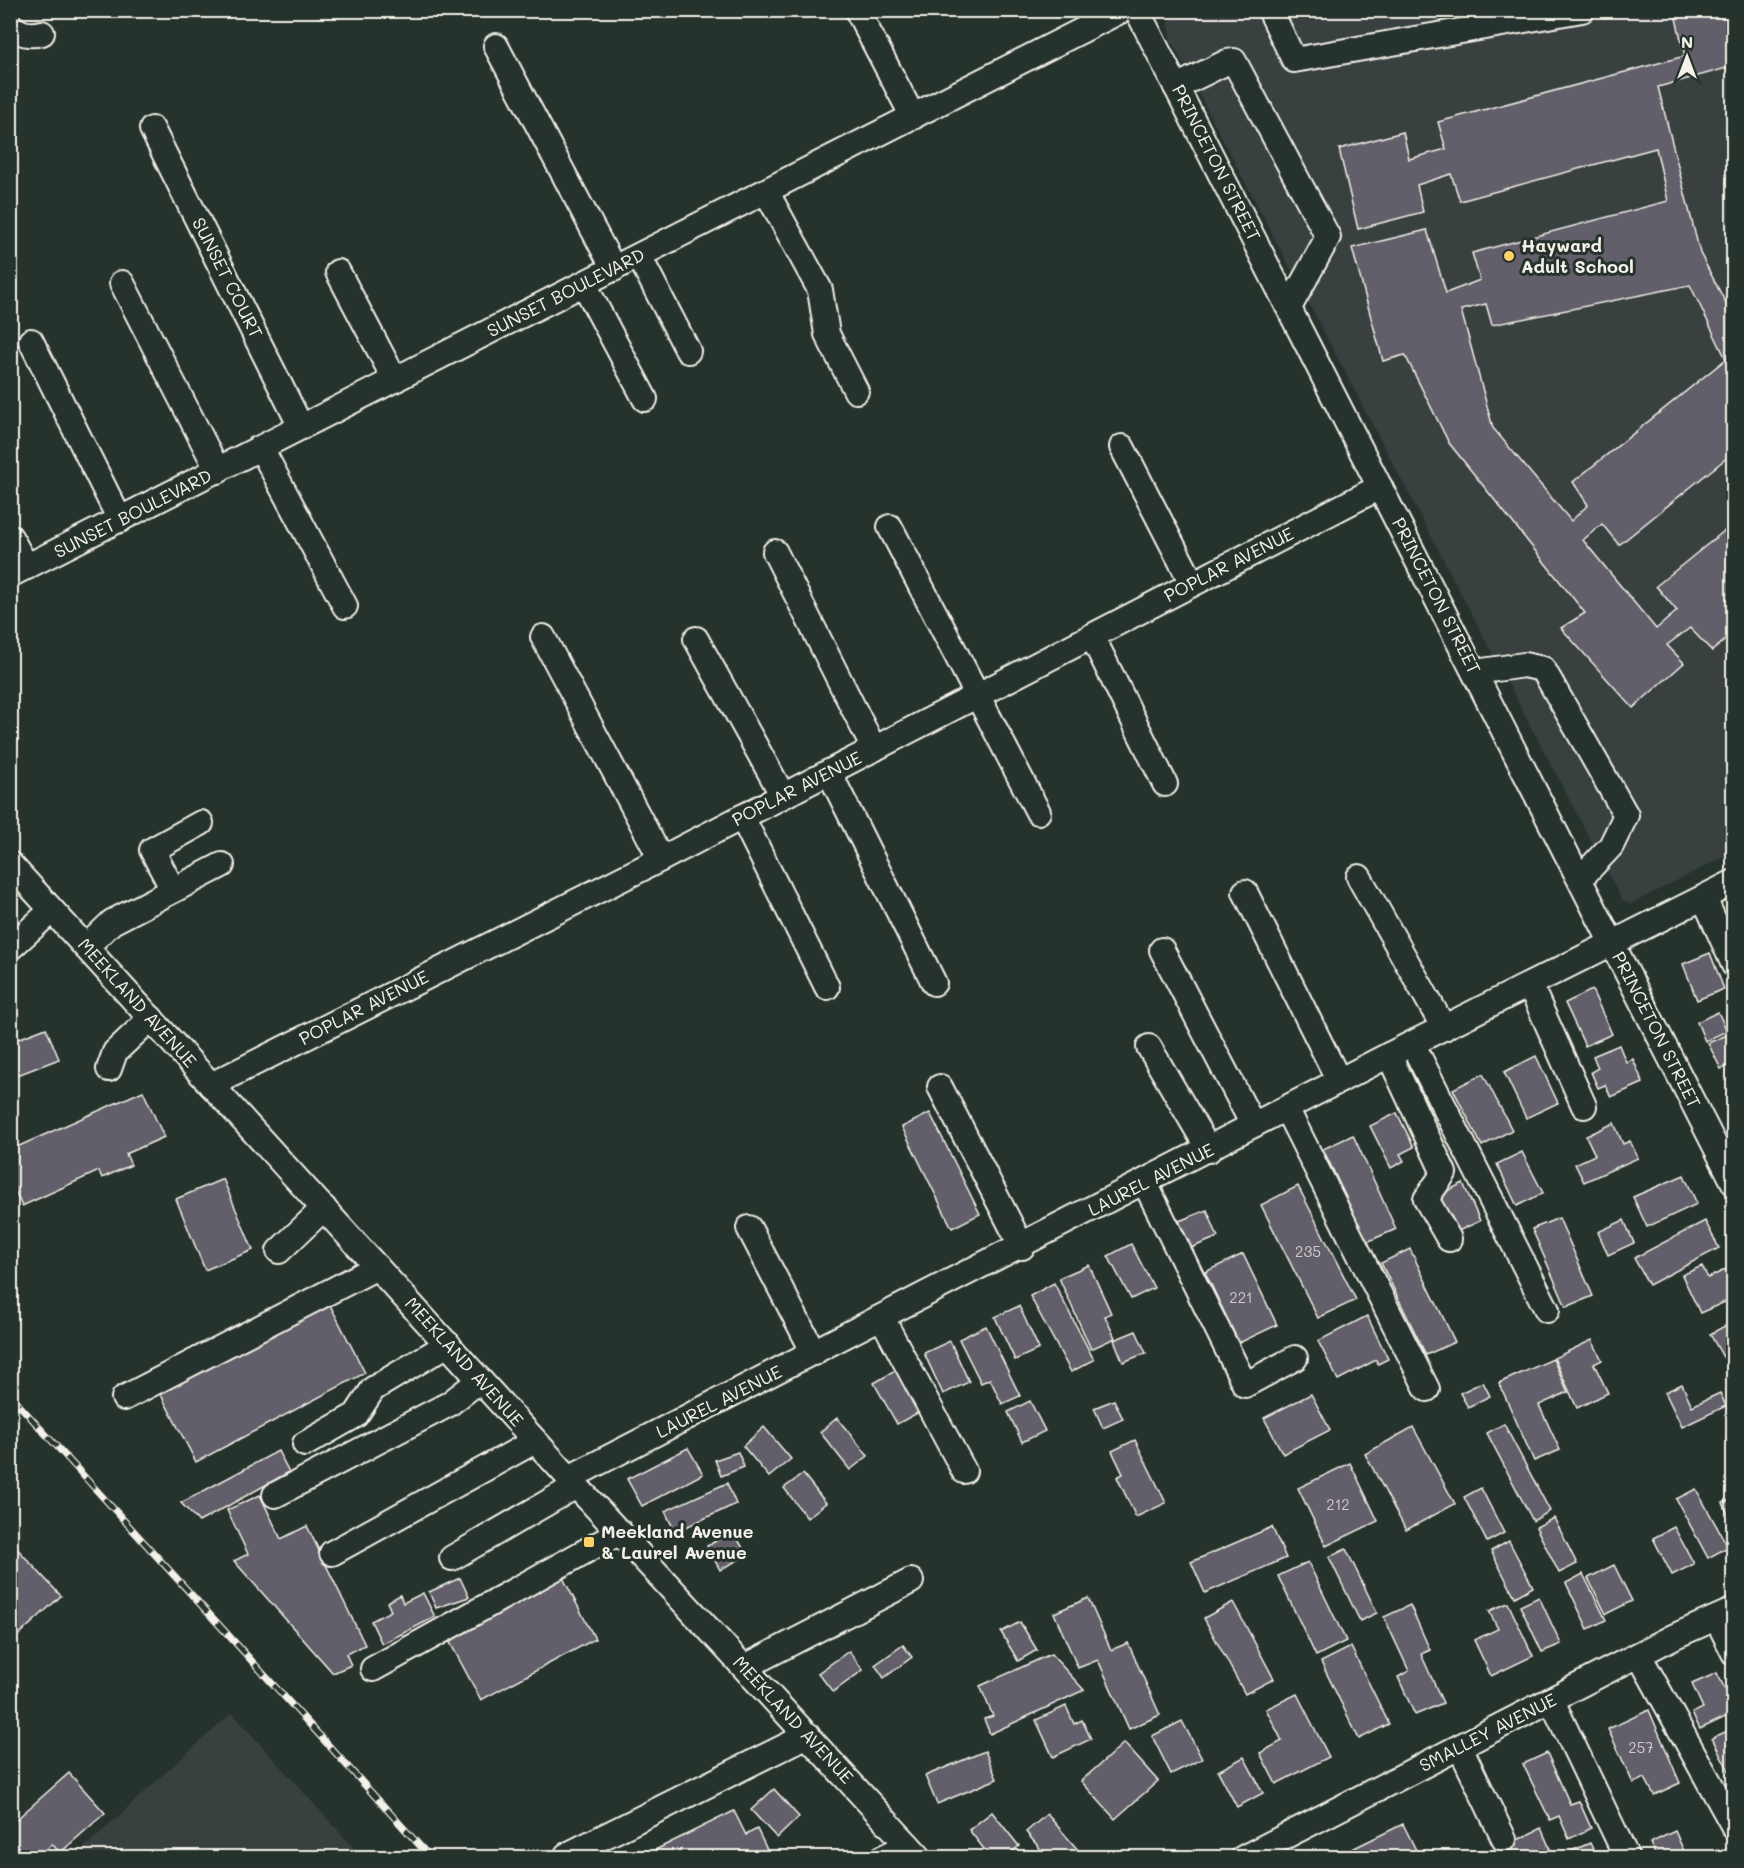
<svg xmlns="http://www.w3.org/2000/svg" width="1744" height="1868" font-family="Mali,sans-serif">
	<rect width="100%" height="100%" fill="#26332d"/>
	<filter id="ink" filterUnits="userSpaceOnUse"><feTurbulence type="fractalNoise" baseFrequency=".0167" numOctaves="2"/><feDisplacementMap in="SourceGraphic" scale="12" xChannelSelector="R" yChannelSelector="G"/><feConvolveMatrix kernelMatrix="1 2 1 2 8 2 1 2 1" color-interpolation-filters="sRGB"/></filter>
	<g filter="url(#ink)">
		<g fill="#384040">
			<path d="M1177 10 1733 11V852L1631 904 1622 900 1170 39 1169 23Z"/>
			<path d="M232 1713 362 1857H74L176 1763Z"/>
		</g>
		<g fill="#625f6b" stroke="#f4f1e8" stroke-width="1.5" fill-rule="evenodd">
			<path d="M1674 10H1734V66L1658 87 1700 253 1734 319V452L1619 545 1602 524 1583 540 1656 629 1677 611 1656 586 1734 523V633L1712 651 1690 628 1667 645 1684 663 1633 708 1561 628 1585 613 1449 443 1405 355 1383 361 1352 248 1427 230 1446 293 1480 280 1472 253 1668 201 1656 148 1460 201 1451 174 1417 185 1423 212 1358 229 1339 149 1403 132 1409 159 1446 149 1438 122 1685 56ZM1690 285 1726 359 1573 482 1588 505 1571 521 1493 428 1461 310 1486 304 1492 325Z"/>
			<path d="M1710 953 1724 989 1697 1000 1683 964Z"/>
			<path d="M1592 990 1612 1034 1585 1046 1565 1003Z"/>
			<path d="M1718 1012 1727 1031 1705 1041 1697 1022Z"/>
			<path d="M46 1028 59 1059 10 1078V1042Z"/>
			<path d="M1734 1032V1064L1721 1069 1708 1043Z"/>
			<path d="M1619 1045 1626 1062 1633 1059 1643 1083 1611 1097 1605 1085 1598 1088 1591 1072 1598 1068 1593 1056Z"/>
			<path d="M1536 1056 1558 1103 1526 1118 1504 1072Z"/>
			<path d="M1483 1074 1512 1130 1482 1146 1453 1089Z"/>
			<path d="M143 1091 164 1137 126 1154 131 1165 102 1178 99 1171 22 1206 10 1181V1150Z"/>
			<path d="M930 1113 980 1214 952 1228 902 1127Z"/>
			<path d="M1397 1113 1414 1147 1400 1154 1404 1161 1391 1168 1370 1126Z"/>
			<path d="M1614 1123 1623 1144 1630 1141 1638 1158 1584 1182 1575 1164 1595 1155 1586 1136Z"/>
			<path d="M1353 1135 1396 1229 1367 1242 1323 1149Z"/>
			<path d="M1522 1152 1543 1193 1517 1206 1497 1164Z"/>
			<path d="M1684 1175 1697 1204 1647 1227 1633 1197Z"/>
			<path d="M223 1179 253 1250 205 1270 176 1199Z"/>
			<path d="M1463 1183 1480 1221 1454 1233 1437 1196Z"/>
			<path d="M1298 1186 1356 1300 1318 1318 1261 1205Z"/>
			<path d="M1207 1210 1218 1237 1191 1248 1179 1221Z"/>
			<path d="M1559 1218 1593 1296 1566 1307 1532 1229Z"/>
			<path d="M1624 1220 1634 1243 1608 1255 1598 1232Z"/>
			<path d="M1705 1221 1719 1248 1649 1285 1634 1258Z"/>
			<path d="M1131 1244 1154 1288 1131 1299 1108 1256Z"/>
			<path d="M1410 1249 1455 1342 1426 1355 1381 1263Z"/>
			<path d="M1243 1254 1277 1325 1239 1343 1205 1272Z"/>
			<path d="M1089 1265 1111 1313 1105 1316 1115 1338 1091 1349 1059 1278Z"/>
			<path d="M1702 1266 1708 1278 1729 1268 1734 1278V1298L1700 1313 1682 1275Z"/>
			<path d="M1054 1283 1094 1360 1071 1372 1030 1296Z"/>
			<path d="M329 1303 365 1373 196 1462 159 1391Z"/>
			<path d="M1019 1306 1039 1349 1015 1360 995 1317Z"/>
			<path d="M1367 1316 1388 1359 1378 1364 1376 1360 1338 1380 1318 1341Z"/>
			<path d="M1734 1321V1351L1723 1357 1710 1334Z"/>
			<path d="M986 1326 1020 1396 1002 1404 990 1379 981 1383 959 1339Z"/>
			<path d="M1136 1331 1146 1353 1123 1362 1114 1340Z"/>
			<path d="M1592 1340 1602 1360 1594 1364 1608 1393 1577 1408 1554 1358Z"/>
			<path d="M950 1341 969 1382 943 1394 924 1353Z"/>
			<path d="M1553 1359 1568 1392 1539 1405 1560 1450 1534 1461 1499 1383Z"/>
			<path d="M900 1368 923 1410 897 1424 874 1383Z"/>
			<path d="M1483 1382 1490 1396 1468 1407 1460 1393Z"/>
			<path d="M1682 1384 1692 1406 1720 1393 1726 1406 1682 1427 1665 1392Z"/>
			<path d="M1311 1394 1330 1430 1283 1454 1264 1418Z"/>
			<path d="M1114 1400 1123 1419 1103 1428 1094 1408Z"/>
			<path d="M1030 1401 1045 1431 1022 1442 1008 1412Z"/>
			<path d="M837 1418 868 1456 850 1470 820 1432Z"/>
			<path d="M1504 1424 1550 1511 1533 1521 1487 1433Z"/>
			<path d="M764 1427 791 1459 769 1477 743 1446Z"/>
			<path d="M1413 1427 1455 1504 1406 1530 1365 1454Z"/>
			<path d="M1135 1440 1166 1503 1136 1517 1117 1477 1123 1474 1112 1451Z"/>
			<path d="M688 1448 703 1474 642 1506 627 1479Z"/>
			<path d="M278 1451 289 1472 199 1522 181 1503Z"/>
			<path d="M738 1452 744 1467 721 1476 715 1460Z"/>
			<path d="M1350 1463 1378 1521 1326 1546 1298 1488Z"/>
			<path d="M803 1474 826 1503 807 1518 784 1488Z"/>
			<path d="M727 1483 736 1504 675 1532 665 1511Z"/>
			<path d="M1481 1488 1504 1533 1487 1542 1464 1497Z"/>
			<path d="M1696 1489 1728 1547 1708 1558 1676 1499Z"/>
			<path d="M260 1495 281 1539 307 1526 365 1645 346 1654 351 1665 333 1673 234 1561 248 1554 227 1510Z"/>
			<path d="M1734 1498V1529L1723 1503Z"/>
			<path d="M1554 1518 1577 1564 1559 1573 1536 1527Z"/>
			<path d="M1272 1527 1286 1558 1205 1593 1191 1562Z"/>
			<path d="M1674 1527 1694 1564 1672 1575 1653 1538Z"/>
			<path d="M733 1531 747 1555 720 1570 707 1546Z"/>
			<path d="M10 1541 61 1596 10 1643Z"/>
			<path d="M1509 1541 1533 1587 1515 1597 1491 1551Z"/>
			<path d="M1346 1549 1377 1613 1360 1621 1329 1557Z"/>
			<path d="M1308 1562 1346 1641 1316 1656 1278 1576Z"/>
			<path d="M1614 1565 1632 1601 1606 1614 1588 1578Z"/>
			<path d="M561 1574 595 1639 481 1700 446 1635Z"/>
			<path d="M1583 1574 1606 1620 1588 1629 1566 1583Z"/>
			<path d="M460 1578 469 1597 436 1608 429 1592Z"/>
			<path d="M423 1593 435 1617 382 1644 371 1621 391 1611 387 1602 400 1595 403 1603Z"/>
			<path d="M1539 1597 1561 1644 1542 1652 1520 1606Z"/>
			<path d="M1088 1598 1111 1650 1128 1643 1160 1715 1129 1729 1098 1660 1078 1668 1054 1613Z"/>
			<path d="M1233 1602 1274 1679 1245 1694 1204 1618Z"/>
			<path d="M1508 1603 1533 1656 1491 1676 1474 1640 1498 1629 1489 1611Z"/>
			<path d="M1410 1605 1430 1650 1421 1654 1443 1703 1415 1715 1398 1677 1409 1671 1384 1617Z"/>
			<path d="M1020 1622 1037 1650 1018 1661 1001 1632Z"/>
			<path d="M903 1645 912 1657 884 1678 875 1665Z"/>
			<path d="M1351 1647 1389 1724 1359 1739 1321 1662Z"/>
			<path d="M849 1651 863 1670 833 1692 818 1673Z"/>
			<path d="M1051 1654 1084 1690 990 1734 984 1719 993 1716 980 1686Z"/>
			<path d="M1717 1673 1734 1707V1713L1700 1729 1692 1713 1703 1708 1692 1684Z"/>
			<path d="M1297 1694 1329 1757 1276 1784 1260 1753 1282 1741 1266 1709Z"/>
			<path d="M1066 1706 1074 1724 1082 1720 1091 1739 1053 1757 1036 1720Z"/>
			<path d="M1649 1710 1680 1783 1654 1795 1645 1778 1633 1783 1608 1729Z"/>
			<path d="M1182 1721 1202 1759 1171 1774 1152 1736Z"/>
			<path d="M1734 1728V1781L1712 1738Z"/>
			<path d="M1124 1743 1158 1781 1115 1819 1081 1781Z"/>
			<path d="M985 1751 997 1779 937 1804 925 1776Z"/>
			<path d="M1547 1753 1570 1804 1579 1801 1591 1828 1569 1839 1559 1816 1550 1820 1523 1764Z"/>
			<path d="M1244 1757 1263 1793 1237 1807 1218 1771Z"/>
			<path d="M69 1773 105 1813 60 1853 52 1844 37 1858H10V1825Z"/>
			<path d="M774 1789 799 1817 777 1838 751 1810Z"/>
			<path d="M734 1811 746 1835 757 1829 771 1858H639Z"/>
			<path d="M992 1812 1019 1846 1005 1858H991L969 1830Z"/>
			<path d="M1047 1814 1085 1858H1048L1026 1832Z"/>
			<path d="M1403 1824 1420 1858H1334Z"/>
			<path d="M1541 1828 1554 1858H1482Z"/>
			<path d="M1675 1831 1687 1858H1657L1650 1843Z"/>
			<path d="M1590 1843 1597 1858H1572L1569 1852Z"/>
		</g>
		<g fill="none" stroke-linecap="round" stroke-linejoin="round">
			<defs>
				<g id="minor">
					<path d="M857 10 913 117"/>
					<path d="M1137 10 1734 1183"/>
					<path d="M1270 10 1294 60 1582 10"/>
					<path d="M10 25C20 34 29 36 42 33"/>
					<path d="M496 46 614 269"/>
					<path d="M1176 87 1227 62 1234 61 1328 237 1290 306"/>
					<path d="M152 129 301 427"/>
					<path d="M766 191 820 290 827 334 856 391"/>
					<path d="M639 256 688 351"/>
					<path d="M338 272 395 380"/>
					<path d="M122 283 218 471"/>
					<path d="M584 284 645 399"/>
					<path d="M31 341 120 520"/>
					<path d="M1122 447 1192 583"/>
					<path d="M261 448 345 606"/>
					<path d="M890 527 1038 812"/>
					<path d="M10 537 27 567"/>
					<path d="M775 552 874 749"/>
					<path d="M10 575 1122 10"/>
					<path d="M1092 636 1165 784"/>
					<path d="M543 637 661 859"/>
					<path d="M696 639 783 796"/>
					<path d="M1475 672 1524 665 1543 669 1626 815 1611 846 1580 879"/>
					<path d="M829 772 934 983"/>
					<path d="M742 817 827 987"/>
					<path d="M10 864 569 1478 920 1858"/>
					<path d="M1359 877 1444 1028"/>
					<path d="M173 890 152 850 201 823"/>
					<path d="M1245 892 1339 1081"/>
					<path d="M1704 898 1734 965"/>
					<path d="M86 947 112 922 222 865"/>
					<path d="M10 948 52 910"/>
					<path d="M1162 950 1253 1125"/>
					<path d="M1530 985 1584 1106"/>
					<path d="M1413 1045 1547 1310"/>
					<path d="M1149 1047 1209 1150"/>
					<path d="M1389 1055 1444 1173 1426 1199 1449 1239"/>
					<path d="M109 1069 115 1052 151 1018"/>
					<path d="M211 1085 661 859 1380 487"/>
					<path d="M940 1087 1022 1247"/>
					<path d="M1287 1110 1427 1389"/>
					<path d="M1145 1183 1245 1385 1295 1358"/>
					<path d="M749 1228 814 1353"/>
					<path d="M279 1251 324 1208"/>
					<path d="M882 1318 964 1471"/>
					<path d="M124 1398 377 1267"/>
					<path d="M305 1444 356 1415 373 1389 448 1344"/>
					<path d="M569 1478 1389 1055 1734 882"/>
					<path d="M275 1495 449 1404 480 1380"/>
					<path d="M332 1553 535 1441"/>
					<path d="M452 1558 576 1486"/>
					<path d="M1717 1619 1734 1653"/>
					<path d="M1639 1655 1734 1827"/>
					<path d="M745 1667 911 1581"/>
					<path d="M373 1669 620 1532"/>
					<path d="M1552 1701 1627 1858"/>
					<path d="M1460 1747 1504 1839"/>
					<path d="M567 1855 808 1735"/>
					<path d="M882 1858 908 1845"/>
					<path d="M1243 1858 1675 1636 1734 1610"/>
				</g>
			</defs>
			<use href="#minor" stroke="#f4f1e8" stroke-width="28"/>
			<use href="#minor" stroke="#26332d" stroke-width="24"/>
			<defs>
				<path id="rail" d="M10 1395 431 1858"/>
			</defs>
			<use href="#rail" stroke="#f4f1e8" stroke-width="7"/>
			<use href="#rail" stroke="#26332d" stroke-width="4.5" stroke-dasharray="14" stroke-linecap="butt"/>
		</g>
	</g>
	<g fill="#ffd166" stroke="#26332d" stroke-width="2">
		<circle cx="1509" cy="256" r="6"/>
		<rect x="583" y="1536" width="12" height="12" rx="3"/>
	</g>
	<g text-anchor="middle" stroke-width="6" stroke-linejoin="round" paint-order="stroke">
		<g font-size="15" fill="#d0ccc9">
			<text x="1308" y="1257">235</text>
			<text x="1241" y="1303">221</text>
			<text x="1338" y="1510">212</text>
			<text x="1641" y="1753">257</text>
		</g>
		<g font-size="18" fill="#f4f1e8" stroke="#26332d">
			<text transform="translate(1216 163) rotate(63)" y="6">PRINCETON STREET</text>
			<text transform="translate(227 278) rotate(63)" y="6">SUNSET COURT</text>
			<text transform="translate(566 293) rotate(-27)" y="6">SUNSET BOULEVARD</text>
			<text transform="translate(133 514) rotate(-27)" y="6">SUNSET BOULEVARD</text>
			<text transform="translate(1229 565) rotate(-27)" y="6">POPLAR AVENUE</text>
			<text transform="translate(1436 596) rotate(63)" y="6">PRINCETON STREET</text>
			<text transform="translate(797 789) rotate(-27)" y="6">POPLAR AVENUE</text>
			<text transform="translate(137 1003) rotate(48)" y="6">MEEKLAND AVENUE</text>
			<text transform="translate(364 1008) rotate(-27)" y="6">POPLAR AVENUE</text>
			<text transform="translate(1656 1030) rotate(63)" y="6">PRINCETON STREET</text>
			<text transform="translate(1151 1180) rotate(-27)" y="6">LAUREL AVENUE</text>
			<text transform="translate(464 1362) rotate(48)" y="6">MEEKLAND AVENUE</text>
			<text transform="translate(719 1402) rotate(-27)" y="6">LAUREL AVENUE</text>
			<text transform="translate(793 1720) rotate(47)" y="6">MEEKLAND AVENUE</text>
			<text transform="translate(1488 1733) rotate(-27)" y="6">SMALLEY AVENUE</text>
		</g>
		<g font-size="18" font-weight="bold" fill="#f4f1e8" stroke="#26332d" text-anchor="start">
			<text x="1521" y="252">Hayward<tspan x="1521" dy="21">Adult School</tspan></text>
			<text x="601" y="1538">Meekland Avenue<tspan x="601" dy="21">&amp; Laurel Avenue</tspan></text>
		</g>
	</g>
	<rect width="1744" height="1868" fill="none" stroke="#26332d" stroke-width="36"/>
	<rect x="18" y="18" width="1708" height="1832" fill="none" stroke="#f4f1e8" stroke-width="2" filter="url(#ink)"/>
	<g transform="translate(1687 57)" stroke="#26332d" stroke-width="4.5" paint-order="stroke">
	<path d="M0-4.5L10 22L0 15L-10 22Z" fill="#f4f1e8"/>
	<text y="-9" font-size="16" font-weight="bold" text-anchor="middle" fill="#f4f1e8">N</text>
	</g>
</svg>
